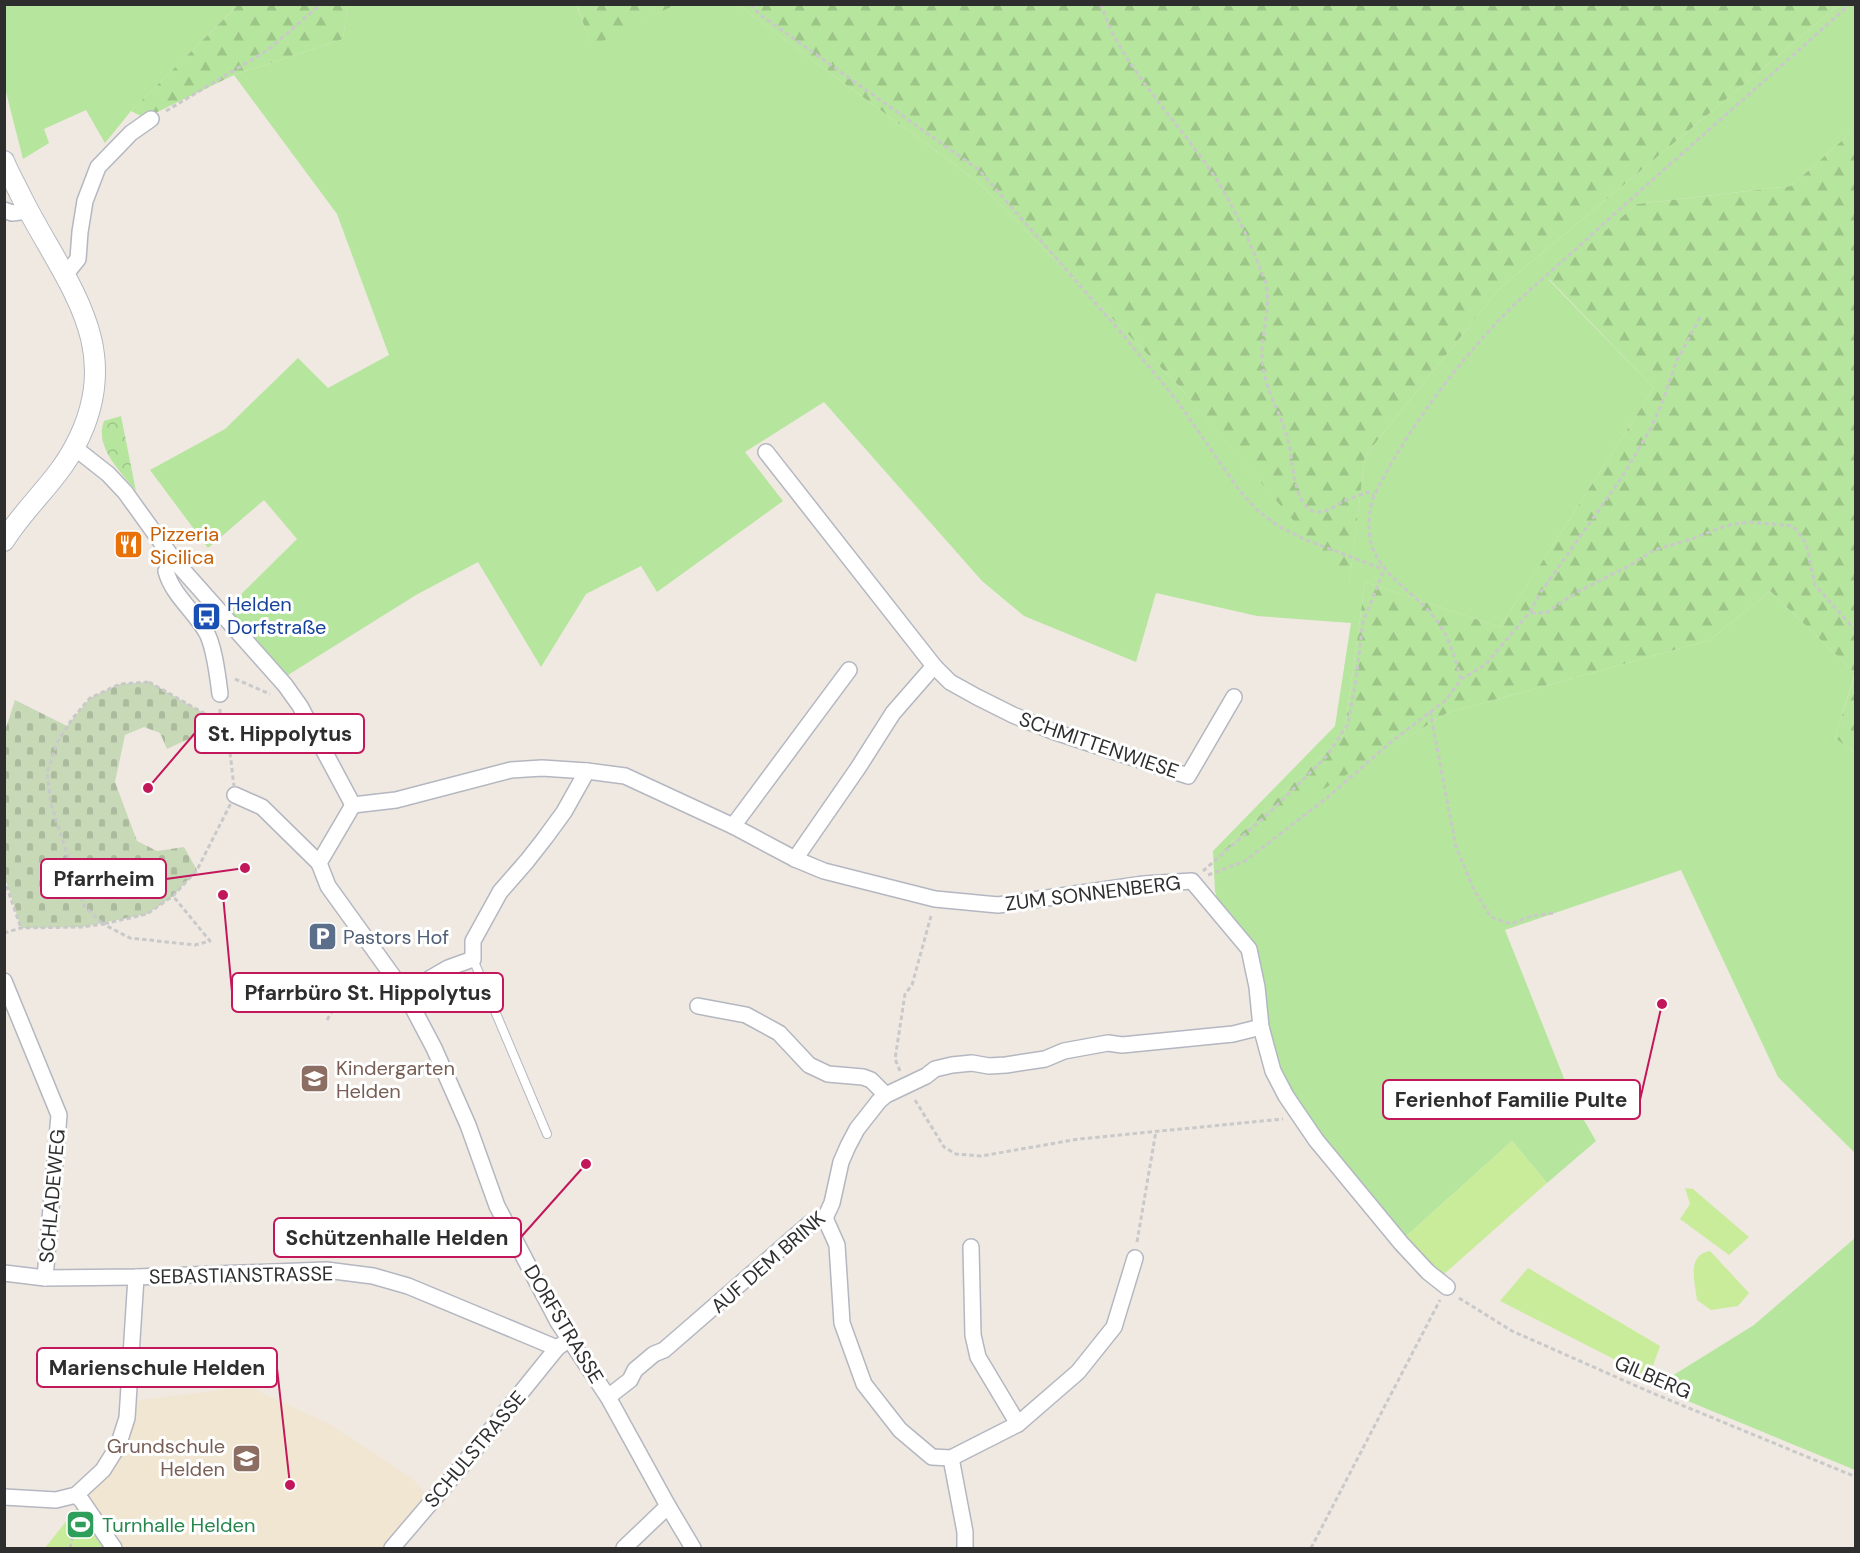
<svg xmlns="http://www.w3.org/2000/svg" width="1860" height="1553" font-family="'DM Sans',sans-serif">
	<defs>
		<pattern id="forest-firs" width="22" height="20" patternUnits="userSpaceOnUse" patternTransform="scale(1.5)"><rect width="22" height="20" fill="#b6e59e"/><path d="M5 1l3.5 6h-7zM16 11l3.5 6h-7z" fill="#9dc588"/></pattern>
		<pattern id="cemetery-stones" width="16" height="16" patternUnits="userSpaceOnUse" patternTransform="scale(1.5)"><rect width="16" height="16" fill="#c8d9b8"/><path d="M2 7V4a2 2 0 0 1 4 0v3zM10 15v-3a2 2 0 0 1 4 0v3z" fill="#acbb9e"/></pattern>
		<pattern id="park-crowns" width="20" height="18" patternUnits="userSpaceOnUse" patternTransform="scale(1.5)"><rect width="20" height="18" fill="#b6e59e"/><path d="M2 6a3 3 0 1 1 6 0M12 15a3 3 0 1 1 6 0" fill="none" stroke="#9dc588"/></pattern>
	</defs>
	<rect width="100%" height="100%" fill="#efe9e1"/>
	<path fill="#f0e6d1" d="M248 1386 329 1424 411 1477 432 1501 392 1548H114L76 1495 103 1470 128 1402Z"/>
	<g fill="#b6e59e">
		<path d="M4 5H238L131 111 105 143 86 110 44 129 49 143 23 159 5 88Z"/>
		<path d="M348 5H577L591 46 675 5H738L978 182 1178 385 1349 585 1365 456 1499 289 1839 5H1855V129L1791 186 1637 204 1549 280 1654 388 1500 627 1365 582 1344 734 1226 848 1447 713 1710 640 1770 591 1855 673 1835 738 1855 753V1153L1778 1077 1681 870 1505 930 1573 1101 1596 1141 1547 1183 1512 1141 1403 1239 1302 1111 1283 1074 1274 1049 1252 944 1220 908 1215 891 1213 851 1335 726 1351 623 1257 616 1156 593 1136 662 1024 616 982 581 824 402 745 452 783 501 657 592 641 566 586 594 541 667 478 562 416 595 288 675 227 608 297 539 264 500 208 548 150 470 225 429 298 358 328 388 389 355 337 214 234 75 343 39Z"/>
		<path d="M1855 1238V1470L1666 1392 1664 1381 1754 1325Z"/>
	</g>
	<g fill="url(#forest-firs)">
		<path d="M577 4H675V5L591 47Z"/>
		<path d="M238 5H348L343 39 234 75 145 118 131 111Z"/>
		<path d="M738 5H1839L1499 289 1365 456 1349 586 1178 385 978 182Z"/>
		<path d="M1855 129V673L1770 591 1710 640 1447 713 1223 851 1344 734 1365 582 1500 627 1654 388 1549 279 1637 204 1791 186Z"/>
		<path d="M1855 674 1856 753H1855L1835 738Z"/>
	</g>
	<path fill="url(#cemetery-stones)" d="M149 682 207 715 212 728 167 749 160 733 144 727 125 735 115 782 137 841 157 851 184 847 197 870 173 896 147 914 82 927 21 928 4 874 5 731 15 700 67 726 90 698 120 684Z"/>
	<path fill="url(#park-crowns)" d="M121 416 136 491C121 472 94 447 104 421Z"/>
	<g fill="#c9ec9a">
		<path d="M1512 1141 1547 1183 1443 1275 1403 1239Z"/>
		<path d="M1685 1188 1693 1189 1749 1237 1729 1255 1680 1219 1690 1204Z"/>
		<path d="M1710 1251 1749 1293 1738 1306 1711 1310 1697 1300C1695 1282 1686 1255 1710 1251Z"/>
		<path d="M1528 1268 1660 1346 1649 1377 1500 1301Z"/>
		<path d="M82 1501 114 1548H45Z"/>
	</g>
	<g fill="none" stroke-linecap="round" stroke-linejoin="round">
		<defs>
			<path id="service" d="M473 959 547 1134"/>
			<g id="minor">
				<path d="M4 210 12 213 28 211"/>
				<path d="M65 275 78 259 80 232 85 201 98 167 131 133 151 119"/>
				<path d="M75 448 108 474 125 492 174 560 285 685 300 706 353 805"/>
				<path d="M766 452 934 666 950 682 977 697 1013 715 1052 731 1188 776 1234 697"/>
				<path d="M174 560 166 571C172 594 193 610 205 630 214 643 218 678 220 694"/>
				<path d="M235 795 262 807 319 863"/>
				<path d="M353 805 396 800 511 770 542 768 587 771 625 776 733 826 795 859 824 871 935 899 998 905 1144 884 1192 881 1249 949 1257 987 1261 1027 1273 1071 1286 1096 1316 1140 1401 1243 1428 1272 1447 1287"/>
				<path d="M353 805 319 863 328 886 405 993 434 1048 468 1125 497 1206 558 1322 608 1397 668 1506 693 1548"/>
				<path d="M733 826 849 670"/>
				<path d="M795 859 858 768 893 713 934 666"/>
				<path d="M4 981 59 1115 45 1278"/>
				<path d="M405 993 448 968 473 959V941L500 892 527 861 545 838 564 812 587 771"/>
				<path d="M698 1006 746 1015 779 1033 809 1065 828 1074 863 1077 871 1080 886 1095"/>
				<path d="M825 1218 837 1245 842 1323 864 1384 900 1430 932 1457 951 1458 1018 1424 1078 1372 1114 1327 1135 1258"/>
				<path d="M971 1247 973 1335 978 1357 1018 1424"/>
				<path d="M4 1273 45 1278 136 1277 326 1270 373 1276 408 1286 557 1348"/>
				<path d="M608 1397 630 1380 635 1370 654 1354 664 1350 809 1224 825 1218 832 1203 841 1162 848 1146 857 1129 879 1101 886 1095 926 1076 935 1069 952 1065 972 1063 989 1066 1006 1065 1045 1059 1064 1051 1108 1043 1122 1045 1233 1034 1261 1027"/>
				<path d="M951 1458 965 1532V1548"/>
				<path d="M76 1495 82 1501 114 1548"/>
				<path d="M4 1497 56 1500 76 1495 103 1470 118 1446 127 1418 136 1277"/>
				<path d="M392 1548 456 1473 557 1348 564 1343"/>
				<path d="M624 1548 668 1506"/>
			</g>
			<path id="secondary" d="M4 161C8 172 15 183 20 194 62 280 129 345 75 446 57 481 25 507 4 541"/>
		</defs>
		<use href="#service" stroke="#b4b7c1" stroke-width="10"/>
		<use href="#minor" stroke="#b4b7c1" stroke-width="18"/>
		<use href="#secondary" stroke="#b4b7c1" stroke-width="22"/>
		<g stroke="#c9c9c9" stroke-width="3" stroke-dasharray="4.5 3" stroke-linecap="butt">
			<path d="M751 4 759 14 979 170 1118 329 1178 402 1239 490 1256 509 1278 526 1306 540 1383 569"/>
			<path d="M1100 4C1105 14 1108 24 1113 34 1137 80 1173 118 1203 160 1230 196 1249 239 1265 281 1272 301 1262 332 1262 353 1262 388 1280 409 1288 440 1293 459 1292 484 1303 502 1314 520 1328 510 1342 502 1350 498 1359 496 1367 492L1374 495"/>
			<path d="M166 111 268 50 321 4"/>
			<path d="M1531 613H1546L1577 592 1627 567 1654 550 1692 539 1725 526 1748 522 1793 526 1806 543 1815 585 1856 631"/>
			<path d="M235 679 270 694"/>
			<path d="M1461 679C1455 658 1450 639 1437 621 1415 590 1370 572 1369 529 1369 518 1370 504 1375 494 1404 434 1456 365 1502 317 1532 286 1567 258 1599 228 1682 153 1767 79 1850 4"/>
			<path d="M149 682 207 715 220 728 229 744 235 795 197 870 173 896 147 914 103 924 84 906 51 804 47 773 57 743 72 719 90 698 120 684Z"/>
			<path d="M220 709V726"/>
			<path d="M1430 711 1456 847 1474 890 1491 917 1511 924 1531 916 1554 913"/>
			<path d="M1203 871 1269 813 1326 757 1348 724 1356 680 1363 622 1384 570"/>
			<path d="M1208 875 1245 861 1328 797 1391 742 1446 700 1461 679 1485 665 1530 612 1541 592 1622 477 1650 430 1662 403 1676 362 1701 316"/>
			<path d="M4 879 21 928"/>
			<path d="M4 933 21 928 82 927 103 924 130 938 195 945 210 941 173 896"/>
			<path d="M327 1020 344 991 371 971"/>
			<path d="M900 1071 895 1059 905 994 912 985 931 916"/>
			<path d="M915 1100 944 1147 956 1154 981 1156 1079 1139 1283 1119"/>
			<path d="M1137 1242 1156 1131"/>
			<path d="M1459 1298 1512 1331 1650 1392 1856 1477"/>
			<path d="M70 1548 76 1523"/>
			<path d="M1311 1548 1440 1300"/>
		</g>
		<use href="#service" stroke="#fff" stroke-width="8"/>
		<use href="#minor" stroke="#fff" stroke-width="15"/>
		<use href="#secondary" stroke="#fff" stroke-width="20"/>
	</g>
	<defs>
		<symbol id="restaurant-square" viewBox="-11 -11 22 22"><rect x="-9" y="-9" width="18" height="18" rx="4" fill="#e8710a" stroke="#fff"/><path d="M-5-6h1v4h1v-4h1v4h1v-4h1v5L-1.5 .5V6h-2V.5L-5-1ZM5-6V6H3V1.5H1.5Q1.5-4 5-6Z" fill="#fff"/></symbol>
		<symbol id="bus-square" viewBox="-11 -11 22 22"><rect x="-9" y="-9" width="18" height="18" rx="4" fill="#1a4fb4" stroke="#fff"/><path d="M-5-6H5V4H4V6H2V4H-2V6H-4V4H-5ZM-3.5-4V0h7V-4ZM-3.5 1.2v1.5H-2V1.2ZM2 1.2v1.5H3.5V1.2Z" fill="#fff"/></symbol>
		<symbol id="parking-square" viewBox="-11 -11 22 22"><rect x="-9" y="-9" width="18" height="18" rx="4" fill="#5c6f8a" stroke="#fff"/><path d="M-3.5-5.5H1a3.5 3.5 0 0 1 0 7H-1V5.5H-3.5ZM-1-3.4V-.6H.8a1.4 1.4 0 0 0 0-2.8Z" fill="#fff"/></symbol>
		<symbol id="school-square" viewBox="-11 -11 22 22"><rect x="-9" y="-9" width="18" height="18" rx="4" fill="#8d6e63" stroke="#fff"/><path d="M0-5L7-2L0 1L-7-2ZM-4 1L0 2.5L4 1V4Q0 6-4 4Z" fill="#fff"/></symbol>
		<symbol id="stadium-square" viewBox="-11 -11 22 22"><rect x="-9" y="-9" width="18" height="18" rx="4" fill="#2e9e5b" stroke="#fff"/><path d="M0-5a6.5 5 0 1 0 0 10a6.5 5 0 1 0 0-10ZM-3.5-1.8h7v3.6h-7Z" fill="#fff"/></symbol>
	</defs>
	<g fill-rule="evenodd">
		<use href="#restaurant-square" x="112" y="528" width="33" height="33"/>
		<use href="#bus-square" x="190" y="600" width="33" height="33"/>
		<use href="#parking-square" x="306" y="920" width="33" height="33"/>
		<use href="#school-square" x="298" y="1062" width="33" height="33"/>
		<use href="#school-square" x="230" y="1442" width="33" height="33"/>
		<use href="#stadium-square" x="64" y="1508" width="33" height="33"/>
	</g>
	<g text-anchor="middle" stroke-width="6" stroke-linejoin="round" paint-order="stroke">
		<g font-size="20" fill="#c56008" stroke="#fff" text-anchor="start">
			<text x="150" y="541">Pizzeria<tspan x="150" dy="23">Sicilica</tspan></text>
		</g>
		<g font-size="20" fill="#164399" stroke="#fff" text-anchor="start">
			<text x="227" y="611">Helden<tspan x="227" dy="23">Dorfstraße</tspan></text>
		</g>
		<g font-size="20" fill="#2e2e2e" stroke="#fff">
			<text transform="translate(1099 745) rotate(19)" y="7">SCHMITTENWIESE</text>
			<text transform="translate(1093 893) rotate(-7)" y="7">ZUM SONNENBERG</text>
			<text transform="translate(52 1196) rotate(-85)" y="7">SCHLADEWEG</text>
			<text transform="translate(768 1262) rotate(-41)" y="7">AUF DEM BRINK</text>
			<text transform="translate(241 1275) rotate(-1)" y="7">SEBASTIANSTRASSE</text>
			<text transform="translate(564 1324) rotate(59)" y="7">DORFSTRASSE</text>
			<text transform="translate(1653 1377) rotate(23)" y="7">GILBERG</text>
			<text transform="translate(475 1449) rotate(-50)" y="7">SCHULSTRASSE</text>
		</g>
		<g font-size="20" fill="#4e5e75" stroke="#fff" text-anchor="start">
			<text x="343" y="944">Pastors Hof</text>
		</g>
		<g font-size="20" fill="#785e54" stroke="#fff" text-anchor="start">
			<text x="336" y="1075">Kindergarten<tspan x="336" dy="23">Helden</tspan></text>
			<text x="225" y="1453" text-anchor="end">Grundschule<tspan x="225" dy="23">Helden</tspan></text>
		</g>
		<g font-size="20" fill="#27864d" stroke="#fff" text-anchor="start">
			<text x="102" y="1532">Turnhalle Helden</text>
		</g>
	</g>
	<path fill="none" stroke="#c2185b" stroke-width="2" d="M148 788L195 733M245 868L166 879M223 895L232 992M1662 1004L1640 1100M586 1164L521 1237M290 1485L277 1368"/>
	<g fill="#c2185b" stroke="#fff" stroke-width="2">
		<circle cx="148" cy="788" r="6"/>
		<circle cx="245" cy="868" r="6"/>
		<circle cx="223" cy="895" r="6"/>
		<circle cx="1662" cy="1004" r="6"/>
		<circle cx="586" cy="1164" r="6"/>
		<circle cx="290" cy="1485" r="6"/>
	</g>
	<g fill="#fff" stroke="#c2185b" stroke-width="2">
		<rect x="195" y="714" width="169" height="39" rx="6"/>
		<rect x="41" y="859" width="125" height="39" rx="6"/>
		<rect x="232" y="973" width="271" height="39" rx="6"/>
		<rect x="1383" y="1080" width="257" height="39" rx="6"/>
		<rect x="274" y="1218" width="247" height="39" rx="6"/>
		<rect x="37" y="1348" width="240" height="39" rx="6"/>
	</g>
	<g font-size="21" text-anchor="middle" font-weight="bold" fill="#2e2e2e">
		<text x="280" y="741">St. Hippolytus</text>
		<text x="104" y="886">Pfarrheim</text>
		<text x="368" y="1000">Pfarrbüro St. Hippolytus</text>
		<text x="1511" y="1107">Ferienhof Familie Pulte</text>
		<text x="397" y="1245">Schützenhalle Helden</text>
		<text x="157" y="1375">Marienschule Helden</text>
	</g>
	<rect width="1860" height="1553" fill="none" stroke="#2e2e2e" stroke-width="12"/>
</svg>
